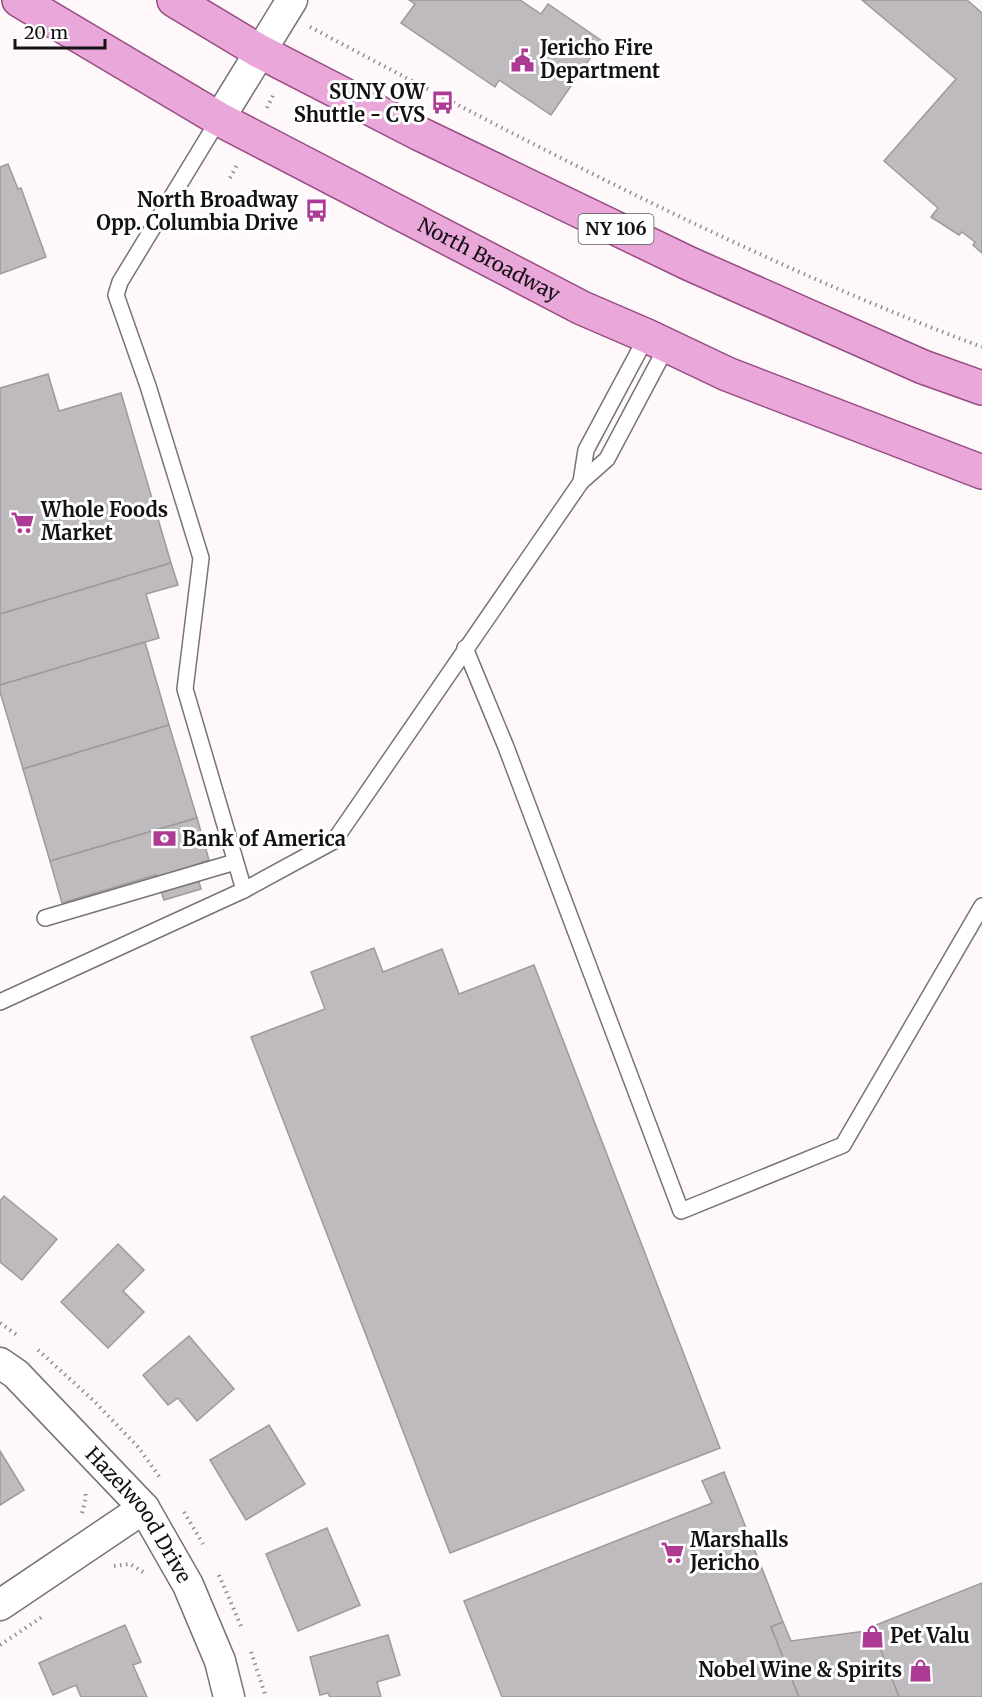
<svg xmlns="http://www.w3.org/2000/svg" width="982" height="1697" font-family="Merriweather,serif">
	<rect width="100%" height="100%" fill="#fef8fb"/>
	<g fill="#bfbabe" stroke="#9e999c" stroke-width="1.5">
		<path d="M409 0H520L541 14 548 4 602 41 551 115 499 80 495 87 401 23 415 4Z"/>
		<path d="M862 0H967L982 13V253L973 245 975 242 962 232 959 235 931 217 938 208 884 161 956 79Z"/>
		<path d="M8 164 18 189 21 188 46 257 0 274V167Z"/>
		<path d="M48 374 59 411 121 393 171 563 0 614V388Z"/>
		<path d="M171 563 178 585 146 594 159 638 0 685V614Z"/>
		<path d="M145 642 169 725 23 769 0 692V685Z"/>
		<path d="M169 725 197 818 50 861 23 769Z"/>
		<path d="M197 818 209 860 194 865 201 889 164 900 156 875 62 903 50 861Z"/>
		<path d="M374 948 383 972 442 949 459 994 534 965 720 1448 450 1553 251 1037 325 1009 311 972Z"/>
		<path d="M4 1196 57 1239 22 1280 0 1262V1201Z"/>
		<path d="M118 1244 144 1270 123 1291 144 1312 108 1348 61 1302Z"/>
		<path d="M189 1336 234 1389 197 1421 178 1398 168 1405 143 1375Z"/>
		<path d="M269 1425 305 1484 246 1520 210 1460Z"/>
		<path d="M0 1451 24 1490 0 1505Z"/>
		<path d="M724 1472 783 1622 771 1627 799 1697H502L464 1601 712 1503 702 1481Z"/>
		<path d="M327 1528 360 1605 298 1631 266 1554Z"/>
		<path d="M982 1583V1697H899L871 1627Z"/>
		<path d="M783 1622 791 1641 873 1630 899 1697H799L771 1627Z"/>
		<path d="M125 1625 141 1662 133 1665 147 1697H81L76 1685 53 1695 39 1663Z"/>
		<path d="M388 1635 400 1675 377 1682 381 1697H330L328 1693 320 1695 310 1657Z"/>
	</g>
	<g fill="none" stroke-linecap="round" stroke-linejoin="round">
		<defs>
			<g id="lane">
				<path d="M219 119 120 282 116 295 148 386 201 558 185 689 244 890"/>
				<path d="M581 482 586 450 647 336"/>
				<path d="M465 648 506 747 681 1211 843 1145 982 906"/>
				<path d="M45 918 235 862"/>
				<path d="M0 1002 244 890 334 841 581 482 607 459 667 346"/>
			</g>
			<g id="street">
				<path d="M219 119 292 0"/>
				<path id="s1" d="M0 1363 16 1374 144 1508 188 1585 220 1661 229 1697"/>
				<path d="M0 1605 144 1508"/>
			</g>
			<g id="primary">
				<path id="s2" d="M19 0 219 119 582 308 647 336 727 374 982 472"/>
				<path d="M174 0 259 51 420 134 690 264 923 367 982 388"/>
			</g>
		</defs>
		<use href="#lane" stroke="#787376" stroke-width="18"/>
		<use href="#street" stroke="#787376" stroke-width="33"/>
		<use href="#primary" stroke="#964d83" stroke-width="36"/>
		<g stroke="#928e90" stroke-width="4" stroke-dasharray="1.5 4.5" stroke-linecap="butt">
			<path d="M310 27C529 143 750 260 982 347"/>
			<path d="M267 108 274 93"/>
			<path d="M230 178 238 163"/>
			<path d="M0 1323 17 1335"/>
			<path d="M38 1350 94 1401 138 1447 161 1479"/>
			<path d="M184 1512 203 1544"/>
			<path d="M82 1513 86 1497 85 1491"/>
			<path d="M114 1566 130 1564 143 1572"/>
			<path d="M219 1575 241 1626"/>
			<path d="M0 1645 42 1617"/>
			<path d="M251 1652 266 1697"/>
		</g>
		<use href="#lane" stroke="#fff" stroke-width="15"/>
		<use href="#street" stroke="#fff" stroke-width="30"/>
		<use href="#primary" stroke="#eaa7d9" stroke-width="33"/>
	</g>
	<defs>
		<symbol id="civic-bare" viewBox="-9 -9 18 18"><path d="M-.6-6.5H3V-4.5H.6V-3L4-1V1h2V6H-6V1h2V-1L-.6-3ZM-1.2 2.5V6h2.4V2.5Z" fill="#ad3a93" stroke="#fff" stroke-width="2.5" paint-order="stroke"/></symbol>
		<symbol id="bus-bare" viewBox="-9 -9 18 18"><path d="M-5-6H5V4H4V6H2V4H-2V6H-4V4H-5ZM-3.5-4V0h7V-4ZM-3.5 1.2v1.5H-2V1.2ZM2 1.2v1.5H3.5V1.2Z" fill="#ad3a93" stroke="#fff" stroke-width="2.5" paint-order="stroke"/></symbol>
		<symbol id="supermarket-bare" viewBox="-9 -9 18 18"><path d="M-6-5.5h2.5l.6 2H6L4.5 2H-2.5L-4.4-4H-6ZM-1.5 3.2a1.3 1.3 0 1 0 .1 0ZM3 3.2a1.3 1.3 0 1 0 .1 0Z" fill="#ad3a93" stroke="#fff" stroke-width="2.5" paint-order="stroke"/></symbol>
		<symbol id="bank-bare" viewBox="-9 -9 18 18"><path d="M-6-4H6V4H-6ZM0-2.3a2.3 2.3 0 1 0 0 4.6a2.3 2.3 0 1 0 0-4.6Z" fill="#ad3a93" stroke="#fff" stroke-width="2.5" paint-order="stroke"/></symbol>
		<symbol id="shop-bare" viewBox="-9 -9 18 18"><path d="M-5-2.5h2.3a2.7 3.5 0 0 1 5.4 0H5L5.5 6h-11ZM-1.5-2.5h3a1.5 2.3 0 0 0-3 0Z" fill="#ad3a93" stroke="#fff" stroke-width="2.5" paint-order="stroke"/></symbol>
	</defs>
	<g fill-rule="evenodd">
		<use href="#civic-bare" x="506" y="44" width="33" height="33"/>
		<use href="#bus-bare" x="426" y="86" width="33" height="33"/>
		<use href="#bus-bare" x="300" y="194" width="33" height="33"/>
		<use href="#supermarket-bare" x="6" y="506" width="33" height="33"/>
		<use href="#bank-bare" x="148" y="822" width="33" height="33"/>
		<use href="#supermarket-bare" x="656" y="1536" width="33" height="33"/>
		<use href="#shop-bare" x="856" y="1620" width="33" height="33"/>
		<use href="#shop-bare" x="904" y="1654" width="33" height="33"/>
	</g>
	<g text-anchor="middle" stroke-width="6" stroke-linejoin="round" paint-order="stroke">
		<rect fill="#fff" stroke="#5a585a" stroke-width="1.5" x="578.5" y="214" width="75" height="30" rx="4.5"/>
		<g font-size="18" font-weight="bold" fill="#131113">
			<text x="616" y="235">NY 106</text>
		</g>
		<g font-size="20" font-weight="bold" fill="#131113" stroke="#fff" text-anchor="start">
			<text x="540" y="55">Jericho Fire<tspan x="540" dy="23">Department</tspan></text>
			<text x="425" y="99" text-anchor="end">SUNY OW<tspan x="425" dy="23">Shuttle - CVS</tspan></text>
			<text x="298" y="207" text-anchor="end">North Broadway<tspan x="298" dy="23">Opp. Columbia Drive</tspan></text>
			<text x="41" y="517">Whole Foods<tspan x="41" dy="23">Market</tspan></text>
			<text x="182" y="846">Bank of America</text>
			<text x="690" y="1547">Marshalls<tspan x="690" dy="23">Jericho</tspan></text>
			<text x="890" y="1643">Pet Valu</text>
			<text x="902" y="1677" text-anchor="end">Nobel Wine &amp; Spirits</text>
		</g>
		<g font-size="20" fill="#131113" stroke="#fff">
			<text dy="7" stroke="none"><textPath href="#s2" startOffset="537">North Broadway</textPath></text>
			<text dy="7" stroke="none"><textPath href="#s1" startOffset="207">Hazelwood Drive</textPath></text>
		</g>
	</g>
	<path d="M15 39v9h90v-9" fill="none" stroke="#131113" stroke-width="3"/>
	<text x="24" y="39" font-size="18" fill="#131113" stroke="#ffffff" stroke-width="4.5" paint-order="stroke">20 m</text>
</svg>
